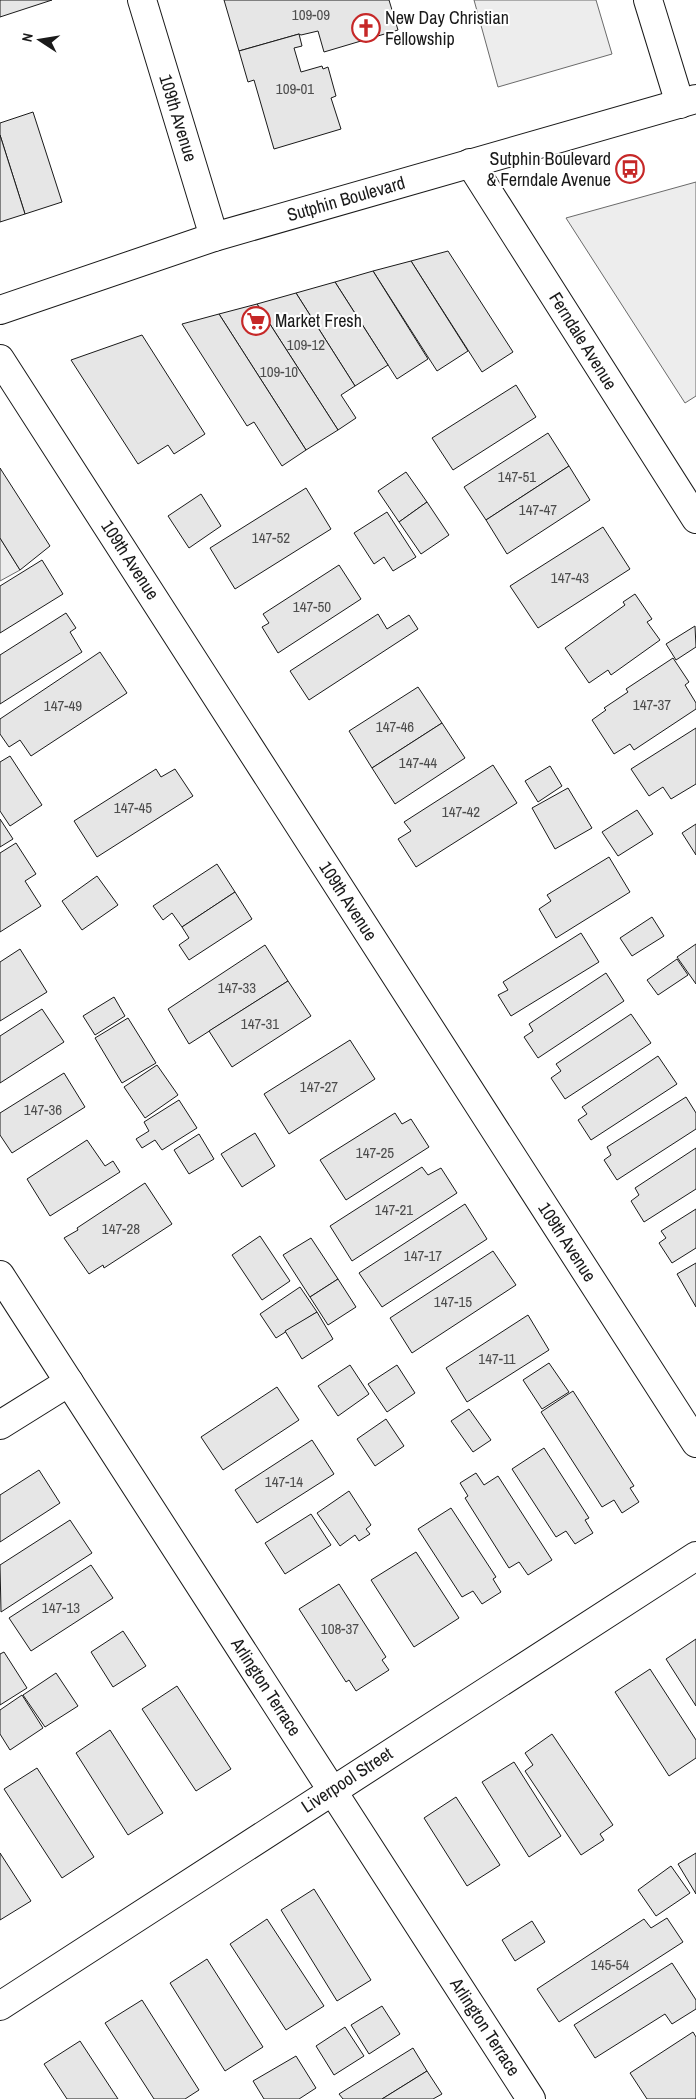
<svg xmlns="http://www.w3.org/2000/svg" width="696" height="2099" font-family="'Archivo Narrow',sans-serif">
	<rect width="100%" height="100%" fill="#fff"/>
	<g fill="#ededed" stroke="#6a6a6a">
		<path d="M474 0H596L612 54 498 87Z"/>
		<path d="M696 182V396L685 403 566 218Z"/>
		<path d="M0 538 20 570 0 581Z"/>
	</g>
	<g fill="#e6e6e6" stroke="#1a1a1a">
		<path d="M0 0H52L0 17Z"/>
		<path d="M224 0H389L398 30 324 52 318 31 301 35 299 34 239 51Z"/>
		<path d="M299 34 302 46 294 48 301 72 322 66 323 69 328 67 336 96 331 98 341 129 274 149 254 80 248 82 239 51Z"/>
		<path d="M33 112 62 202 25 214 0 135V123Z"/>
		<path d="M0 135 25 214 0 222Z"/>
		<path d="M448 251 513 352 482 372 411 261Z"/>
		<path d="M411 261 468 351 437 371 373 271Z"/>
		<path d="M373 271 428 359 397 379 335 282Z"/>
		<path d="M335 282 388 365 355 386 296 293Z"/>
		<path d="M296 293 355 386 341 395 356 418 338 430 257 304Z"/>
		<path d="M257 304 338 430 306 450 219 314Z"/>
		<path d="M219 314 306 450 282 466 254 422 247 426 182 324Z"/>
		<path d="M142 335 205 434 174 454 168 445 138 464 71 360Z"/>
		<path d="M516 385 536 417 453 470 432 438Z"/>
		<path d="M548 433 569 466 486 520 464 487Z"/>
		<path d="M569 466 590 500 507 554 486 520Z"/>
		<path d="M0 468 50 546 20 570 0 538Z"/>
		<path d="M406 472 427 502 399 522 378 491Z"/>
		<path d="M306 488 331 529 235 589 210 548Z"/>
		<path d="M201 494 221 526 189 548 168 516Z"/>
		<path d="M427 502 449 535 421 554 399 522Z"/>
		<path d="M387 512 416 557 393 571 384 557 374 564 354 533Z"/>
		<path d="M603 527 630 569 538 628 510 586Z"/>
		<path d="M42 560 63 594 0 633V586Z"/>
		<path d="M339 565 361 599 278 653 262 627 269 623 263 614Z"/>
		<path d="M635 594 652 619 647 622 660 640 611 675 608 670 589 683 565 648 625 605 623 602Z"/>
		<path d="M66 613 76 628 70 632 82 652 0 704V655Z"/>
		<path d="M378 614 387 629 409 615 418 629 309 700 290 671Z"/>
		<path d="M695 626 696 647 676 660 666 644Z"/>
		<path d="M100 652 127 693 31 756 20 740 9 747 0 734V719Z"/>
		<path d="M673 658 689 682 685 685 696 703V709L634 750 630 744 614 754 592 720 606 710 604 708 628 692 626 689Z"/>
		<path d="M418 687 442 723 372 768 349 731Z"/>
		<path d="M442 723 465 758 395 804 372 768Z"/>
		<path d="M696 728V784L671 799 663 787 649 796 631 769Z"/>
		<path d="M10 756 42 805 10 826 0 811V762Z"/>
		<path d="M493 765 517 803 416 867 398 839 411 831 404 822Z"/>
		<path d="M550 766 562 786 538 802 525 781Z"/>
		<path d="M156 769 161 777 175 769 193 796 97 857 74 821Z"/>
		<path d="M568 788 592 828 555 849 532 808Z"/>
		<path d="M637 810 653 834 618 856 602 832Z"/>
		<path d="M0 819 13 839 0 847Z"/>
		<path d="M696 824V855L682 833Z"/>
		<path d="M16 843 36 874 25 881 41 906 0 932V853Z"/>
		<path d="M609 857 630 892 556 938 539 909 551 901 547 895Z"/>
		<path d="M217 864 235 892 182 927 172 913 163 920 153 906Z"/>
		<path d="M97 876 118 905 82 930 62 901Z"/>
		<path d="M235 892 252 919 189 960 179 945 189 938 182 927Z"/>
		<path d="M652 917 664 936 632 956 620 938Z"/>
		<path d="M581 933 599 962 511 1016 498 995 508 990 503 982Z"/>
		<path d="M696 944V984L677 957Z"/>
		<path d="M265 945 288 981 189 1044 168 1009Z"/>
		<path d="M20 949 47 992 0 1021V962Z"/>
		<path d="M677 959 688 975 658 995 647 980Z"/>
		<path d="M606 973 624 1001 538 1058 524 1037 533 1031 529 1024Z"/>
		<path d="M288 981 311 1016 232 1067 209 1031Z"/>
		<path d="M114 997 125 1016 95 1035 83 1016Z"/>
		<path d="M42 1009 64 1042 0 1083V1036Z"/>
		<path d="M631 1014 651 1043 565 1099 551 1078 561 1071 556 1064Z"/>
		<path d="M128 1018 156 1063 122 1083 95 1038Z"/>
		<path d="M350 1040 375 1079 289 1134 264 1094Z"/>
		<path d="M658 1056 677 1084 591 1140 578 1120 587 1114 582 1107Z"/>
		<path d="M157 1065 178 1095 145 1118 124 1087Z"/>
		<path d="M64 1073 85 1107 12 1153 0 1135V1113Z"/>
		<path d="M686 1097 696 1113V1129L617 1180 604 1160 611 1155 607 1147Z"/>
		<path d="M179 1100 197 1128 162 1150 155 1140 142 1148 136 1139 149 1131 144 1122Z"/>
		<path d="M395 1113 402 1124 411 1119 429 1147 346 1200 320 1160Z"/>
		<path d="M255 1133 275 1166 242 1187 221 1154Z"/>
		<path d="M199 1134 214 1159 189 1174 174 1150Z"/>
		<path d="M87 1140 105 1166 113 1161 120 1172 50 1216 27 1179Z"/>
		<path d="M696 1148V1189L644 1222 631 1201 639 1195 635 1188Z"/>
		<path d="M422 1167 428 1175 441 1168 457 1193 352 1261 330 1226Z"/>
		<path d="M145 1183 172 1224 104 1268 103 1265 89 1274 64 1238 78 1230 77 1228Z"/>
		<path d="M465 1204 487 1239 382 1307 359 1273Z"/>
		<path d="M696 1209V1248L672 1263 659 1243 666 1238 661 1231Z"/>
		<path d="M260 1236 290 1281 262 1300 232 1255Z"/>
		<path d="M311 1238 338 1279 310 1297 283 1255Z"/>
		<path d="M493 1251 516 1285 412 1353 390 1318Z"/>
		<path d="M696 1263V1307L677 1274Z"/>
		<path d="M338 1279 356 1307 328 1325 310 1297Z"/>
		<path d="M300 1287 317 1312 276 1338 260 1314Z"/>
		<path d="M317 1312 333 1339 302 1359 285 1331Z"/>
		<path d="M528 1315 549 1350 467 1402 446 1368Z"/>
		<path d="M549 1363 569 1392 542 1409 523 1380Z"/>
		<path d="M350 1365 369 1394 338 1416 318 1386Z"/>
		<path d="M397 1365 415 1393 387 1412 368 1384Z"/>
		<path d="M277 1387 299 1420 223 1470 201 1437Z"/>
		<path d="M573 1391 634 1486 630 1488 639 1502 622 1513 614 1500 602 1507 541 1412Z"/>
		<path d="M469 1409 491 1440 473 1452 451 1421Z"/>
		<path d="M386 1419 404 1446 375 1466 357 1439Z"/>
		<path d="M312 1440 334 1474 257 1523 235 1490Z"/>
		<path d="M544 1448 589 1518 585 1520 593 1533 575 1544 566 1531 556 1537 512 1469Z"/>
		<path d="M39 1470 60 1503 0 1542V1495Z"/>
		<path d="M476 1473 484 1485 498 1476 552 1560 528 1575 519 1562 509 1568 465 1498 468 1496 460 1483Z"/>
		<path d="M349 1491 371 1525 366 1529 370 1534 359 1541 355 1535 340 1546 317 1513Z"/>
		<path d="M451 1508 496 1577 493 1579 501 1592 482 1604 473 1591 462 1597 418 1529Z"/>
		<path d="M311 1514 331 1545 285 1574 265 1543Z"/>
		<path d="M70 1520 92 1553 1 1612 0 1565Z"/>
		<path d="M416 1552 459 1618 414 1647 371 1580Z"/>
		<path d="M91 1565 113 1598 31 1651 9 1618Z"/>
		<path d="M339 1584 386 1657 382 1660 389 1670 356 1691 349 1680 346 1682 299 1609Z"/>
		<path d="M123 1631 146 1666 113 1687 91 1652Z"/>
		<path d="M696 1639V1706L666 1659Z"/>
		<path d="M4 1652 27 1688 0 1705V1654Z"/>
		<path d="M650 1669 696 1740V1758L669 1776 615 1692Z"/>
		<path d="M56 1673 78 1706 45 1727 23 1695Z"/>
		<path d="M177 1686 231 1769 196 1791 142 1709Z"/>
		<path d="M22 1695 43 1728 10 1750 0 1734V1710Z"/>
		<path d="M110 1730 163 1813 128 1835 76 1753Z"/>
		<path d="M552 1734 613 1825 600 1834 604 1840 581 1855 525 1771 533 1765 525 1753Z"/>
		<path d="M514 1762 561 1836 529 1857 482 1782Z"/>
		<path d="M37 1768 94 1857 62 1878 4 1789Z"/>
		<path d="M456 1797 500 1865 467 1886 424 1818Z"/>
		<path d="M0 1853 31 1901 0 1920Z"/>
		<path d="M696 1853V1894L678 1864Z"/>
		<path d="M671 1866 690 1893 656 1916 638 1890Z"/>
		<path d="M314 1889 371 1980 337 2001 281 1910Z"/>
		<path d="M667 1918 683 1942 559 2022 537 1989 644 1919 651 1928Z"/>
		<path d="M267 1919 324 2006 286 2030 230 1944Z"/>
		<path d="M532 1921 545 1942 515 1961 502 1940Z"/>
		<path d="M207 1959 263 2047 225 2071 170 1983Z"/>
		<path d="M672 1963 696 2000V2009L672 2024 665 2014 595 2058 574 2025Z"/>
		<path d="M142 2000 199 2090 185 2099H154L105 2023Z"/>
		<path d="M382 2006 400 2034 369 2054 351 2025Z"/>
		<path d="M345 2027 364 2056 334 2075 316 2046Z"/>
		<path d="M693 2032 696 2037V2099H647L630 2073Z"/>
		<path d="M80 2041 118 2099H67L44 2064Z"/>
		<path d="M413 2048 427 2071 382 2099H343L339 2094Z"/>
		<path d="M296 2056 316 2088 299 2099H264L253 2081Z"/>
		<path d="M427 2071 442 2094 433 2099H382Z"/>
	</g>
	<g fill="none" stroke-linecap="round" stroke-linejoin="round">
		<defs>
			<g id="minor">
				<path d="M142 0 214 237"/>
				<path d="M648 0 680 104"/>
				<path d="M470 163 696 519"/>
				<path d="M0 359 696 1443"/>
				<path d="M0 1275 531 2099"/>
				<path d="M0 1425 69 1382"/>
				<path d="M0 2006 696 1556"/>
			</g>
			<path id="major" d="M0 310 214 237 696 99"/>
		</defs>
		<use href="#minor" stroke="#1a1a1a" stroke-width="30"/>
		<use href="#major" stroke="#1a1a1a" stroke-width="30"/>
		<use href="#minor" stroke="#fff" stroke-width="28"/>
		<use href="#major" stroke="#fff" stroke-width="28"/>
	</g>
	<defs>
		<symbol id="church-ring" viewBox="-11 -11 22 22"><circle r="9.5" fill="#fff" stroke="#c62828" stroke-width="1.5"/><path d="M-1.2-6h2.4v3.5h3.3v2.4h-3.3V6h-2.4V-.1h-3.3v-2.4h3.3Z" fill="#c62828"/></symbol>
		<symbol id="bus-ring" viewBox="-11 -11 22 22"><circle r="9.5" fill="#fff" stroke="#c62828" stroke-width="1.5"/><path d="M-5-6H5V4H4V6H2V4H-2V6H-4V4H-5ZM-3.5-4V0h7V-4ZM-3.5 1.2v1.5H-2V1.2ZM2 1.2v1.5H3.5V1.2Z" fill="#c62828"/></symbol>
		<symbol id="supermarket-ring" viewBox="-11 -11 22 22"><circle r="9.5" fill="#fff" stroke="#c62828" stroke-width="1.5"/><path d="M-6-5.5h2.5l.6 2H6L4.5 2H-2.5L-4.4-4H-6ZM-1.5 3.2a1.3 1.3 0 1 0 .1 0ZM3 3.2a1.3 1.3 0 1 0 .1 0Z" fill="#c62828"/></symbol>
	</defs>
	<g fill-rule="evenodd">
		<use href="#church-ring" x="350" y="12" width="32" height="32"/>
		<use href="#bus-ring" x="614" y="153" width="32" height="32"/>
		<use href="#supermarket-ring" x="240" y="305" width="32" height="32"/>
	</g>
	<g text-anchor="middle" stroke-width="4" stroke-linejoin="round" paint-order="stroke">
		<g font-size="15" fill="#4d4d4d">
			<text x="311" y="20">109-09</text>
			<text x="295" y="94">109-01</text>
			<text x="306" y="350">109-12</text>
			<text x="279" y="377">109-10</text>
			<text x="517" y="482">147-51</text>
			<text x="538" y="515">147-47</text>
			<text x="271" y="543">147-52</text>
			<text x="570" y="583">147-43</text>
			<text x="312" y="612">147-50</text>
			<text x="652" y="710">147-37</text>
			<text x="63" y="711">147-49</text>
			<text x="395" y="732">147-46</text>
			<text x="418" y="768">147-44</text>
			<text x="133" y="813">147-45</text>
			<text x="461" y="817">147-42</text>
			<text x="237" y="993">147-33</text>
			<text x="260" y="1029">147-31</text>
			<text x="319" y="1092">147-27</text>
			<text x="43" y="1115">147-36</text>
			<text x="375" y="1158">147-25</text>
			<text x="394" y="1215">147-21</text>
			<text x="121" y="1234">147-28</text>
			<text x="423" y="1261">147-17</text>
			<text x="453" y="1307">147-15</text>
			<text x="497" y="1364">147-11</text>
			<text x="284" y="1487">147-14</text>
			<text x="61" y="1613">147-13</text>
			<text x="340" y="1634">108-37</text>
			<text x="610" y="1970">145-54</text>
		</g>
		<g font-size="18" fill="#1a1a1a" stroke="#fff" text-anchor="start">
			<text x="385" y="24">New Day Christian<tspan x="385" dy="21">Fellowship</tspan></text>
			<text x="611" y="165" text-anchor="end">Sutphin Boulevard<tspan x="611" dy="21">&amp; Ferndale Avenue</tspan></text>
			<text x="275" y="327">Market Fresh</text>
		</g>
		<g font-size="18" fill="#1a1a1a" stroke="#fff">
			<text transform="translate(178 118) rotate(73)" y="6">109th Avenue</text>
			<text transform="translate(346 199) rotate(-16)" y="6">Sutphin Boulevard</text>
			<text transform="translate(583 341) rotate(58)" y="6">Ferndale Avenue</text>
			<text transform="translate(130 560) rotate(57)" y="6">109th Avenue</text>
			<text transform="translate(348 901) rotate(57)" y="6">109th Avenue</text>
			<text transform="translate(567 1242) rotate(57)" y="6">109th Avenue</text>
			<text transform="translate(266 1687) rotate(57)" y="6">Arlington Terrace</text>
			<text transform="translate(347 1780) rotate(-33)" y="6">Liverpool Street</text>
			<text transform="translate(485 2027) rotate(57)" y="6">Arlington Terrace</text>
		</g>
	</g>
	<g transform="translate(40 40) rotate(282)" stroke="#ffffff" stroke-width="4" paint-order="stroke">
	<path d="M0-4L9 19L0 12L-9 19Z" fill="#1a1a1a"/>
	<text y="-8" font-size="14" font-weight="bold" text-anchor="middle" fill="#1a1a1a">N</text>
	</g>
</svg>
